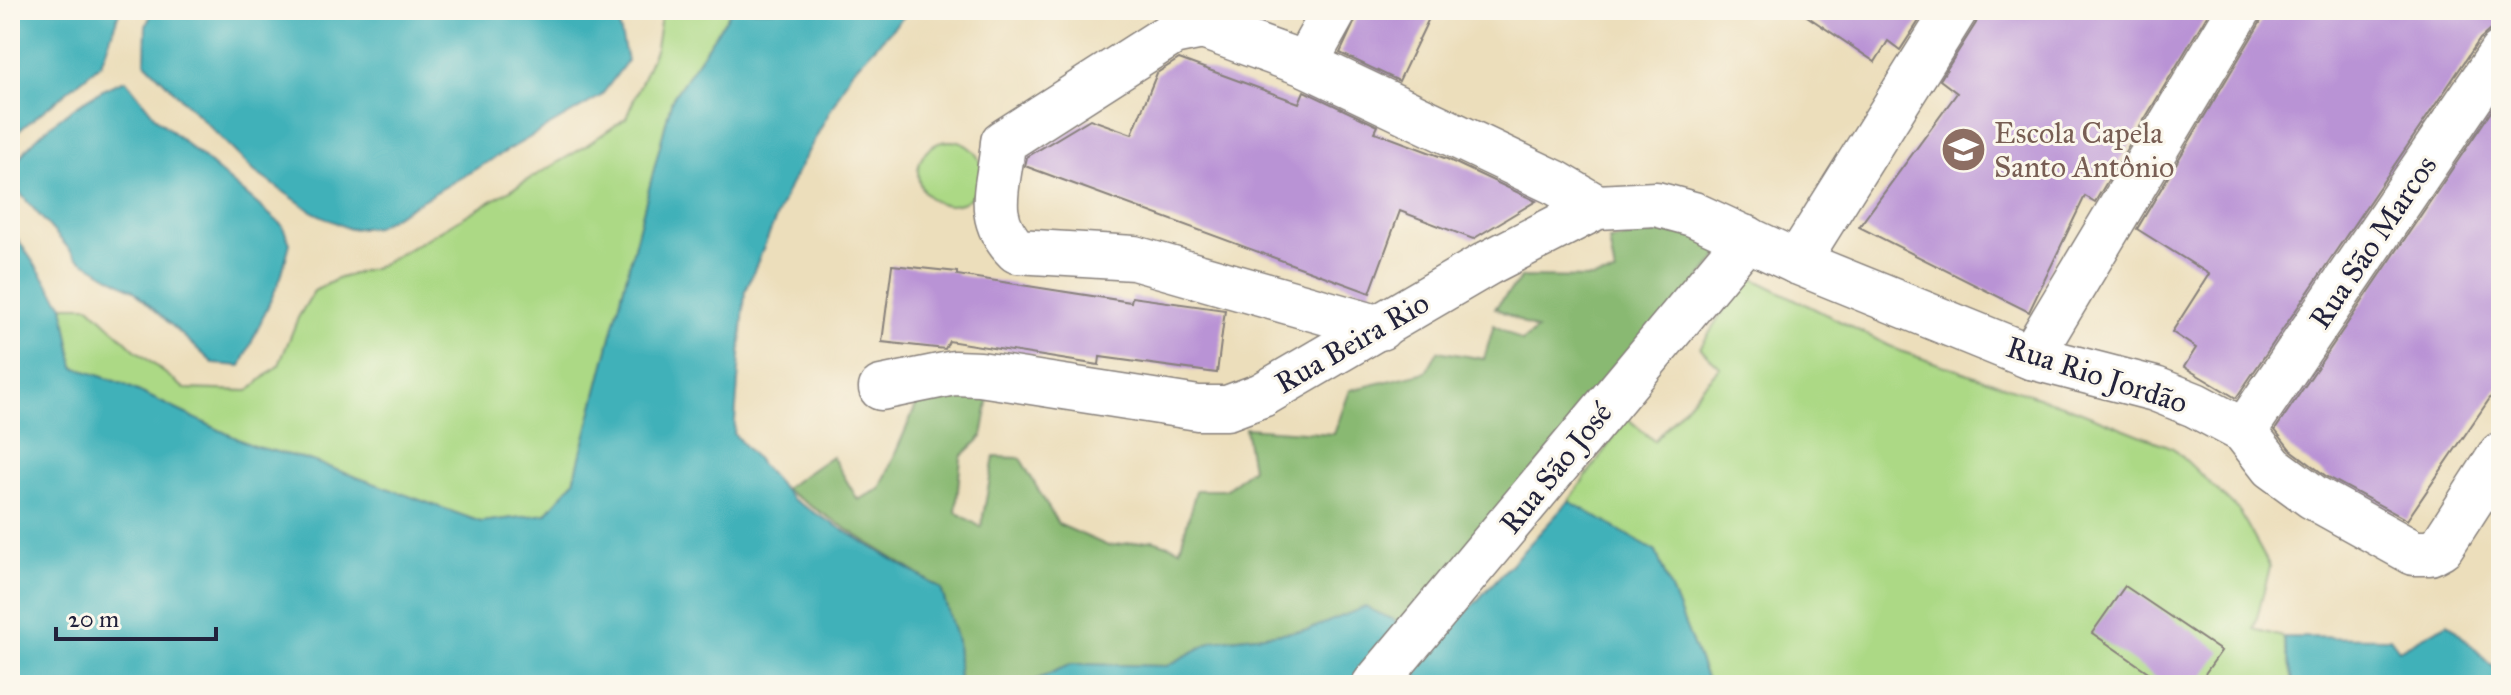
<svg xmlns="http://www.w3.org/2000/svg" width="2511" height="695" font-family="'IM FELL Great Primer',serif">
	<rect width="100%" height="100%" fill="#fbf7ec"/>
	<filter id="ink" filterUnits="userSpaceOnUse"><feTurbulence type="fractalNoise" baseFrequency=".0125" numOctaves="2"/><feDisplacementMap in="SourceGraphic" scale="16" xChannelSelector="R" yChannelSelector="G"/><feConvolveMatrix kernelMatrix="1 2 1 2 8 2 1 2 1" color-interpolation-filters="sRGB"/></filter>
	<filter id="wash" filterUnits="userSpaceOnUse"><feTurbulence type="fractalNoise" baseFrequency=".006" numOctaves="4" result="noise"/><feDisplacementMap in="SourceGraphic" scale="32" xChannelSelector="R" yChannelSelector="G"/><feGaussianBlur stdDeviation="1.8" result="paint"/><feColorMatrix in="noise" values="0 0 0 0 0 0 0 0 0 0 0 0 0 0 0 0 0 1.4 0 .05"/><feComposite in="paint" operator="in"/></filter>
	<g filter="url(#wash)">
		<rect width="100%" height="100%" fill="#ecdebb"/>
		<g fill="#acd985" stroke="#677e60" stroke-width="2">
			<path d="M662 10H732L672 99 574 481 547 514 481 522 309 460 253 446 123 384 74 367 63 306H89L134 349 185 389 248 391 279 365 298 318 314 291 337 279 379 266 581 149 626 118 656 48Z"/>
			<circle cx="950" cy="173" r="32"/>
			<path d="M1746 275 1900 351 2074 409 2173 448 2240 512 2270 567 2254 629 2283 637 2294 685H1709L1656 552 1569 501 1627 418 1654 441 1720 367 1700 348Z"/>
		</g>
		<path fill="#89b972" stroke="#566e56" stroke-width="2" d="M1674 231 1729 244 1408 627 1365 607 1309 630 1213 641 1167 666 1071 664 1025 685H959L957 641 941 589 784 489 832 456 858 500 880 489 921 394 991 385 982 437 961 457 956 512 981 527 994 457 1020 458 1058 524 1108 546 1153 540 1180 549 1196 490H1226L1252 468 1245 428 1334 434 1350 390 1426 372 1438 351 1484 359 1494 325 1522 341 1537 330 1495 308 1522 277 1592 278 1615 274 1609 240Z"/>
		<g fill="#40b1b9" stroke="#316a7a" stroke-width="2">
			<path d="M10 10H120L101 64 10 138Z"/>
			<path d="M153 10H616L627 61 601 96 376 227 349 229 313 212 255 172 145 62 146 26Z"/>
			<path d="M732 10H910L851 72 789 187 745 292 734 434 792 499 941 589 957 641 959 685H10V228L63 306 74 367 123 384 253 446 309 460 481 522 546 514 574 481 672 99Z"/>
			<path d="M126 80 157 119 282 225 290 243 281 277 241 366 214 364 133 290 77 258 10 182C13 144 93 90 126 80Z"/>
			<path d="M1569 501 1656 552 1709 685H1025L1071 664 1167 666 1213 641 1308 630 1365 607 1440 641Z"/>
			<path d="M2448 623 2501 674V685H2294L2283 637 2390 638 2399 650Z"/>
		</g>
		<g id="blocks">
			<g fill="#b993d5">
				<path d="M1360 10H1433L1399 81 1340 53Z"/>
				<path d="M1798 10H1926L1900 50 1888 41 1875 62Z"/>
				<path d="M1980 10H2210L2095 202 2085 196 2029 312 1859 227 1957 93 1940 80 1976 23Z"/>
				<path d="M2264 10H2501V28L2489 31 2480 39 2236 398 2184 367 2196 348 2172 332 2209 274 2137 229 2260 23Z"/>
				<path d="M1179 59 1299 103 1304 91 1378 126 1375 132 1447 159 1536 201 1473 239 1400 211 1370 293 1025 166 1027 157 1090 119 1132 134 1157 73Z"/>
				<path d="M2501 97V382L2407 520 2326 476 2290 449 2275 430Z"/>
				<path d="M892 265 957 272V275L1131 302 1132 297 1225 310 1217 373 1100 357 1099 365 949 341 945 349 882 342Z"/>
				<path d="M2125 586 2221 651 2197 685H2167L2092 633Z"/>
			</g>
		</g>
	</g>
	<g filter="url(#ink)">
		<use href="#blocks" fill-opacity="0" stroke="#87807b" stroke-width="2"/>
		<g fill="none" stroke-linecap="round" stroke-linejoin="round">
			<defs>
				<g id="minor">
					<path d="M1335 10 1305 64 1203 27 1173 33 1003 142C1000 185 982 216 1017 251L1134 258 1380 328"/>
					<path d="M1305 64 1556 183 1597 207"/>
					<path d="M1797 262 1955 10"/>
					<path d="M2031 357 2239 10"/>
					<path d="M881 388 954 373 980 374 1198 408H1227L1262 395 1488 263 1597 207 1656 204 1693 214 1797 262 2031 357 2155 389 2195 405 2244 431 2272 467 2313 497 2414 553H2430L2441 547 2501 454"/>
					<path d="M2244 431 2501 53"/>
					<path d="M1374 685 1747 238"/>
				</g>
			</defs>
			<use href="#minor" stroke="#87807b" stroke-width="47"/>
			<use href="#minor" stroke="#fff" stroke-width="44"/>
		</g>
	</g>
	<defs>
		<symbol id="school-disc" viewBox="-11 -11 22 22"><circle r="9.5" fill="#8d6e63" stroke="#fbf7ec"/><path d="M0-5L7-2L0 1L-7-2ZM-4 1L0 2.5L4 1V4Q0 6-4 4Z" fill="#fff"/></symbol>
	</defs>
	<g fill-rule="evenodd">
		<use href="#school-disc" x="1938" y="124" width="51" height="51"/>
	</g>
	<g text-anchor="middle" stroke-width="6" stroke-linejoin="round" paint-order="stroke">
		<g font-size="30" fill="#785e54" stroke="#fbf7ec" text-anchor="start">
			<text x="1994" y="143">Escola Capela<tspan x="1994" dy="34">Santo Antônio</tspan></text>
		</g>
		<g font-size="30" fill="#22223b" stroke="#fbf7ec">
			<text transform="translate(2373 242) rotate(-56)" y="10">Rua São Marcos</text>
			<text transform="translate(1352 343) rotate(-30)" y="10">Rua Beira Rio</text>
			<text transform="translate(2097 375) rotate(18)" y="10">Rua Rio Jordão</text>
			<text transform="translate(1556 468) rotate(-51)" y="10">Rua São José</text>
		</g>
	</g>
	<rect width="2511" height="695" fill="none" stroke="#fbf7ec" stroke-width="40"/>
	<path d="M56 627v12h160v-12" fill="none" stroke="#22223b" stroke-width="4"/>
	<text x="68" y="627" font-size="24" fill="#22223b" stroke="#fbf7ec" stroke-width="6" paint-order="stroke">20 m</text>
</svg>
